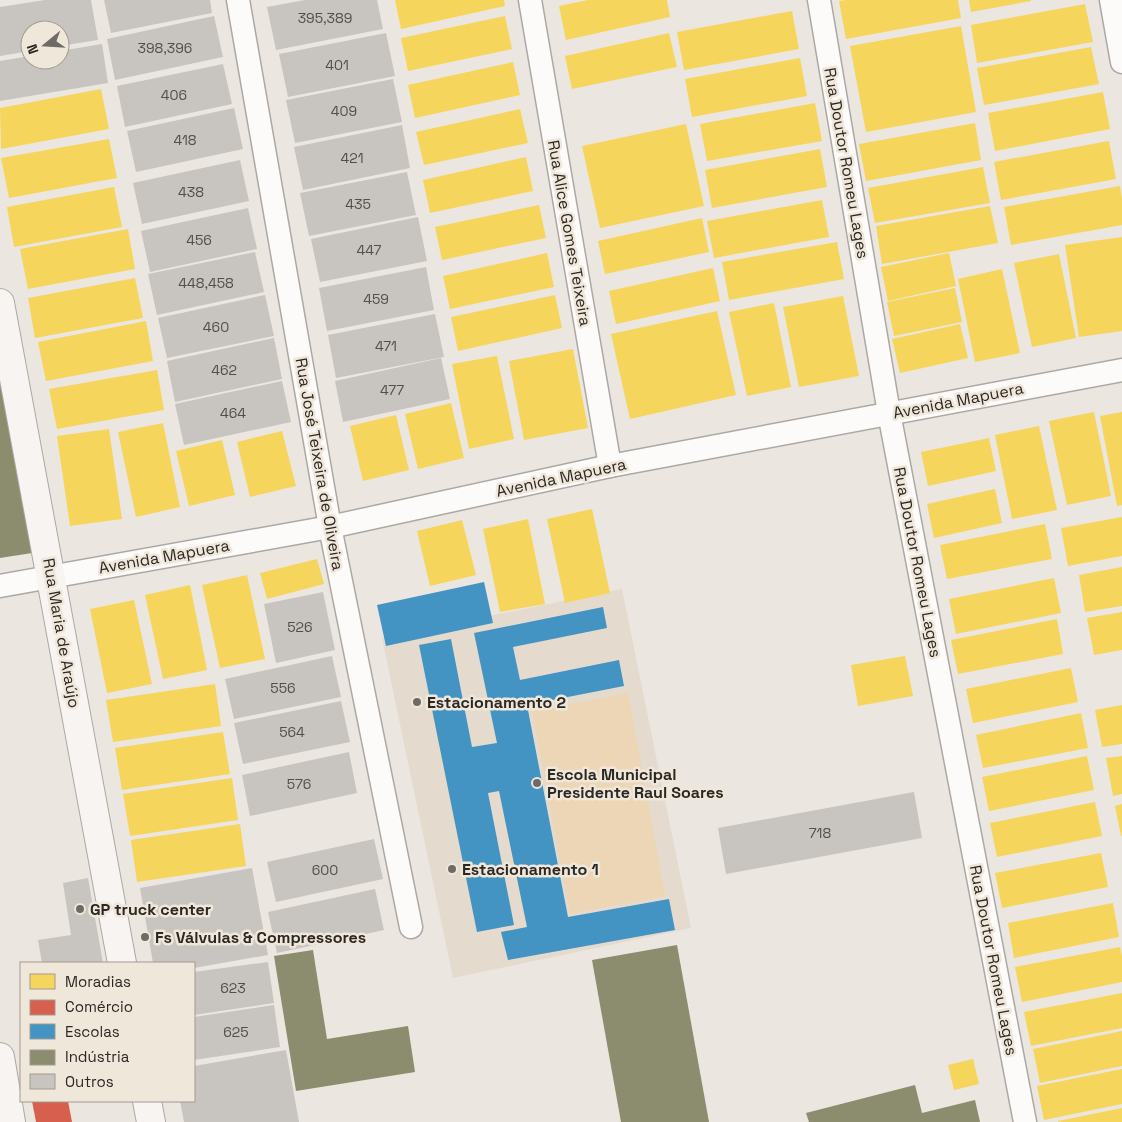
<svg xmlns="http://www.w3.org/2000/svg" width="1122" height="1122" font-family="'Space Grotesk',sans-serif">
	<rect width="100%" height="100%" fill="#ebe6e0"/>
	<path fill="#e4dbce" d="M622 589 691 928 453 978 382 638Z"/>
	<path fill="#ecd6b5" d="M628 693 665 896 570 914 532 711Z"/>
	<g fill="#f6d55c">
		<path d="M395 0H504L505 6 401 29Z"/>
		<path d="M588 0H667L670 17 566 40 559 6Z"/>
		<path d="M846 0H958L961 18 846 39 839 1Z"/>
		<path d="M969 0H1031V1L971 12Z"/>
		<path d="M1085 4 1093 42 977 63 971 25Z"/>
		<path d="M792 11 799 49 684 70 677 32Z"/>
		<path d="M505 16 512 49 408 71 401 38Z"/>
		<path d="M961 26 976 112 866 132 850 46Z"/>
		<path d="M669 33 677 67 572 89 565 56Z"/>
		<path d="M1091 47 1099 84 984 105 977 68Z"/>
		<path d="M800 58 807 96 692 117 685 79Z"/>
		<path d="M513 62 520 95 415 118 408 85Z"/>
		<path d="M101 89 109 129 1 149 0 108Z"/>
		<path d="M1103 92 1110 129 995 151 988 113Z"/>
		<path d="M815 103 822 141 707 161 700 124Z"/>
		<path d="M520 109 528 143 424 165 416 132Z"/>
		<path d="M975 123 981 160 866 181 859 144Z"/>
		<path d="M686 124 704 206 600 228 582 146Z"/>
		<path d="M109 139 117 178 9 198 1 158Z"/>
		<path d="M1109 141 1116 179 1001 200 994 162Z"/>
		<path d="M820 149 827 187 712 208 705 170Z"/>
		<path d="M526 157 533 191 430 213 423 180Z"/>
		<path d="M983 167 990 203 875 223 868 188Z"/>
		<path d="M1120 186 1122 199V225L1011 245 1004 207Z"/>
		<path d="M114 187 122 227 14 247 7 207Z"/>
		<path d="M822 200 829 237 714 258 707 221Z"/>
		<path d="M539 205 546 238 442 260 435 227Z"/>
		<path d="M990 206 998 243 882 264 876 226Z"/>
		<path d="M702 218 709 252 605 274 598 241Z"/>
		<path d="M128 229 135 269 28 289 20 249Z"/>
		<path d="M1122 237V331L1079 337 1065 245Z"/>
		<path d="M837 242 844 279 729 300 722 262Z"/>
		<path d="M547 253 554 287 450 309 443 276Z"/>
		<path d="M949 253 956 286 888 301 881 267Z"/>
		<path d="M1059 254 1076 338 1032 347 1014 263Z"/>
		<path d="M713 268 720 301 616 324 609 291Z"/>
		<path d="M1002 269 1020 353 975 362 958 279Z"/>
		<path d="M135 278 143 318 35 338 28 298Z"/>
		<path d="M955 288 962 322 894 336 887 302Z"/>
		<path d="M555 295 562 328 458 351 451 317Z"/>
		<path d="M843 296 859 376 799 387 783 307Z"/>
		<path d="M774 303 791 387 747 396 729 312Z"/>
		<path d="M717 311 736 395 630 419 611 334Z"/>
		<path d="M146 321 153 361 46 381 38 342Z"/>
		<path d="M960 324 968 358 900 373 892 339Z"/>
		<path d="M573 349 588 428 524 440 509 361Z"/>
		<path d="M497 356 514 439 469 449 452 364Z"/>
		<path d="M157 370 164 410 57 429 49 389Z"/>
		<path d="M451 403 464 458 418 469 405 414Z"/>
		<path d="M1094 412 1111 496 1067 505 1049 421Z"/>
		<path d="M1122 412V505L1117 506 1100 416Z"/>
		<path d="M396 415 409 470 363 481 350 426Z"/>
		<path d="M163 423 180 507 136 517 118 432Z"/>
		<path d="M1039 426 1057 510 1012 519 995 435Z"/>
		<path d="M109 429 122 519 70 526 57 436Z"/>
		<path d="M282 431 296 486 250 497 237 442Z"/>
		<path d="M989 438 996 471 928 486 921 452Z"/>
		<path d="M222 440 235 495 189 506 176 451Z"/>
		<path d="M995 489 1002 523 934 538 927 504Z"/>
		<path d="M592 509 610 593 565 603 547 519Z"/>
		<path d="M1122 517V556L1068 566 1061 528Z"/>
		<path d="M528 519 545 604 500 612 483 529Z"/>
		<path d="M462 520 476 575 430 586 417 531Z"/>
		<path d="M1045 524 1052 559 947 579 940 545Z"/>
		<path d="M317 559 324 584 267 599 260 573Z"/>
		<path d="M1122 567V606L1085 612 1079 575Z"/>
		<path d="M247 575 265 659 220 668 202 585Z"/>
		<path d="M1054 578 1061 613 956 634 949 599Z"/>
		<path d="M190 585 207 670 163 679 145 595Z"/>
		<path d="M134 600 152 684 107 693 90 609Z"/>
		<path d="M1122 612V650L1094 655 1087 618Z"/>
		<path d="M1057 619 1063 654 958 674 951 640Z"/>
		<path d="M905 656 913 696 858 706 851 665Z"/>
		<path d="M1071 668 1078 702 973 723 966 689Z"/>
		<path d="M215 684 221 726 113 742 106 700Z"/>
		<path d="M1122 705V744L1102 747 1095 710Z"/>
		<path d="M1081 713 1088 748 983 768 976 735Z"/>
		<path d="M223 732 230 774 122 790 115 748Z"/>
		<path d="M1087 756 1094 790 989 811 982 777Z"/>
		<path d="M1122 756V794L1113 796 1106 758Z"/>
		<path d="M232 778 238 820 130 836 123 794Z"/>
		<path d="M1095 802 1102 836 997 857 990 823Z"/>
		<path d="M1122 804V836H1121L1115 806Z"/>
		<path d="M240 824 246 866 137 882 131 840Z"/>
		<path d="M1101 853 1108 887 1002 908 995 873Z"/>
		<path d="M1113 903 1119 937 1014 958 1008 923Z"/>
		<path d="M1120 947 1122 956V982L1022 1002 1015 967Z"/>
		<path d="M1122 993V1028L1031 1046 1024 1012Z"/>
		<path d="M1122 1031V1066L1040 1083 1033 1049Z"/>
		<path d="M973 1059 979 1084 954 1090 948 1065Z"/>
		<path d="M1122 1069V1104L1044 1120 1037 1086Z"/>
		<path d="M1122 1108V1122H1058V1121Z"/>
	</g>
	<path fill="#d6604d" d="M32 1101H68L72 1122H36Z"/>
	<g fill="#4393c3">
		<path d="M484 582 493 623 386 646 377 605Z"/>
		<path d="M603 607 607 628 513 647 520 680 619 660 624 686 527 705 568 917 669 899 675 930 508 960 501 932 527 927 499 791 488 793 514 925 477 932 419 645 451 639 472 747 497 743 474 633Z"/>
	</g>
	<g fill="#8c8c6e">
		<path d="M0 380 32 553 0 558Z"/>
		<path d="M677 945 709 1122H621L592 960Z"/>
		<path d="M313 950 327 1039 408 1026 415 1072 296 1091 274 956Z"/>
		<path d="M915 1085 922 1113 975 1100 980 1122H809L806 1113Z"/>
	</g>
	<g fill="#c8c4bf">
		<path d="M45 0H91L98 40 60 46V30H30V51L0 56V7Z"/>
		<path d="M104 0H210L212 13 111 33Z"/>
		<path d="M305 0H377L383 29 276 50 267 7Z"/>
		<path d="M214 16 223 57 115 80 107 39Z"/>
		<path d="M386 33 395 76 288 97 279 54Z"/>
		<path d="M102 44 108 83 0 101V61L30 56V60H60V51Z"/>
		<path d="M223 64 232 104 125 127 117 86Z"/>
		<path d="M393 79 402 122 295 143 286 100Z"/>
		<path d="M234 108 243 149 136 172 127 131Z"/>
		<path d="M402 125 410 168 303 190 294 147Z"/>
		<path d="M240 160 249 201 142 224 133 183Z"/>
		<path d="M407 172 416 215 309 236 300 193Z"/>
		<path d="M248 208 257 249 150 272 141 231Z"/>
		<path d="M418 217 427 261 320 282 311 239Z"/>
		<path d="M255 252 264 292 157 315 148 274Z"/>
		<path d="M426 267 434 310 327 331 319 288Z"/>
		<path d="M265 295 274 336 167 358 158 318Z"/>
		<path d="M435 314 444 357 336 378 328 335Z"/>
		<path d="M274 338 282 379 175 402 167 361Z"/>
		<path d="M441 358 450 399 343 422 335 381Z"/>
		<path d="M282 381 291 422 184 445 175 404Z"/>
		<path d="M323 592 335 650 276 663 264 604Z"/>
		<path d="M332 656 341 697 234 719 225 679Z"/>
		<path d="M341 701 350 742 243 764 234 723Z"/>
		<path d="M349 752 357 793 250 816 242 775Z"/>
		<path d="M914 792 922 838 726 874 718 828Z"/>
		<path d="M374 839 383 879 276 902 267 862Z"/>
		<path d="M252 868 268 955 194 968V963H153L140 888Z"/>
		<path d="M88 878 103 963H42L38 940 71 935 63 883Z"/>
		<path d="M375 889 384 930 277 953 268 912Z"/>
		<path d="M268 962 274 1003 194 1015V972Z"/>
		<path d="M274 1005 280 1047 194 1060V1017Z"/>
		<path d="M286 1050 299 1122H184L180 1101H194V1066Z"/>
	</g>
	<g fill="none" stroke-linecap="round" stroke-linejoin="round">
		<defs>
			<g id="street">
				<path d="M238 0 330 527 411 927"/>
				<path d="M530 0 610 466"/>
				<path d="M819 0 889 413 1025 1122"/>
				<path d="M1111 0 1122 62"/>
				<path d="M0 586 330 527 610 466 1122 370"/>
			</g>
			<g id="secondary">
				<path d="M0 303 122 963"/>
				<path d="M0 1057 11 1122"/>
				<path d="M147 1101 151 1122"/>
			</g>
		</defs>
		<use href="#street" stroke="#aca8a4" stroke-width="25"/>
		<use href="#secondary" stroke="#aca8a4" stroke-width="30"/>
		<use href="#street" stroke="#fcfbfa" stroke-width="22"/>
		<use href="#secondary" stroke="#f8f4f1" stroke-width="28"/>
	</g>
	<g fill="#6e6a65" stroke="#f0e7db" stroke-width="2">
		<circle cx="417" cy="702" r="5"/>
		<circle cx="537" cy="783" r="5"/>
		<circle cx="452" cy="869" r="5"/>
		<circle cx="80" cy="909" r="5"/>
		<circle cx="145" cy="937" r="5"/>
	</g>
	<g text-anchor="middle" stroke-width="5" stroke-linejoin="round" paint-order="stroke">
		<g font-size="14" fill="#524e4a">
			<text x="325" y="23">395,389</text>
			<text x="165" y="53">398,396</text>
			<text x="337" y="70">401</text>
			<text x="174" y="100">406</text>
			<text x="344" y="116">409</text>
			<text x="185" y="145">418</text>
			<text x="352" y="163">421</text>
			<text x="191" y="197">438</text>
			<text x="358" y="209">435</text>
			<text x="199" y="245">456</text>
			<text x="369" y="255">447</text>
			<text x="206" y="288">448,458</text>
			<text x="376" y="304">459</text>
			<text x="216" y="332">460</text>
			<text x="386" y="351">471</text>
			<text x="224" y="375">462</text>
			<text x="392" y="395">477</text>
			<text x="233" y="418">464</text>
			<text x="300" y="632">526</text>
			<text x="283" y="693">556</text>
			<text x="292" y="737">564</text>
			<text x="299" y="789">576</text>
			<text x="820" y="838">718</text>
			<text x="325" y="875">600</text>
			<text x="233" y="993">623</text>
			<text x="236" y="1037">625</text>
		</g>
		<g font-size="16" fill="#2b2723" stroke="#f0e7db">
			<text transform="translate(847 163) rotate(80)" y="6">Rua Doutor Romeu Lages</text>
			<text transform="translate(570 233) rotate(80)" y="6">Rua Alice Gomes Teixeira</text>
			<text transform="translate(958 400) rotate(-11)" y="6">Avenida Mapuera</text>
			<text transform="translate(320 464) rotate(80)" y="6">Rua José Teixeira de Oliveira</text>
			<text transform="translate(561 477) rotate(-12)" y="6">Avenida Mapuera</text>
			<text transform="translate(164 556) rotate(-10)" y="6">Avenida Mapuera</text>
			<text transform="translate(918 562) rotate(79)" y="6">Rua Doutor Romeu Lages</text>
			<text transform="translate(62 633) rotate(80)" y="6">Rua Maria de Araújo</text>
			<text transform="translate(994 960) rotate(79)" y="6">Rua Doutor Romeu Lages</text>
		</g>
		<g font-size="16" font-weight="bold" fill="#2b2723" stroke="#f0e7db" text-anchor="start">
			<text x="427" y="708">Estacionamento 2</text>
			<text x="547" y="780">Escola Municipal<tspan x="547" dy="18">Presidente Raul Soares</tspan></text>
			<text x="462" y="875">Estacionamento 1</text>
			<text x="90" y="915">GP truck center</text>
			<text x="155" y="943">Fs Válvulas &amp; Compressores</text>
		</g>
	</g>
	<rect x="20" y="962" width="175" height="140" fill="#f0e7db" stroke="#a19a91"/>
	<rect x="30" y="974" width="25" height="15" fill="#f6d55c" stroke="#a19a91"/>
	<text x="65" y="987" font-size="15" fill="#2b2723">Moradias</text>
	<rect x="30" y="1000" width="25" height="15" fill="#d6604d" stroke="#a19a91"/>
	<text x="65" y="1012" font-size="15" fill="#2b2723">Comércio</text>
	<rect x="30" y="1024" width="25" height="15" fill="#4393c3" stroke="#a19a91"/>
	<text x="65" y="1037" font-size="15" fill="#2b2723">Escolas</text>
	<rect x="30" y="1050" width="25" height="15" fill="#8c8c6e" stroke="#a19a91"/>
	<text x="65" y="1062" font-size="15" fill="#2b2723">Indústria</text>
	<rect x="30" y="1074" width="25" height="15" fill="#c8c4bf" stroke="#a19a91"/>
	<text x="65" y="1087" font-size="15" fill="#2b2723">Outros</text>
	<g transform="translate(45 45) rotate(252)"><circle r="24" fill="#f0e7db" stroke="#a19a91"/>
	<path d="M0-4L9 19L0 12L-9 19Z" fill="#6e6a65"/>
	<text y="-8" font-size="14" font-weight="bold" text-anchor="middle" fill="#2b2723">N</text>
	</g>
</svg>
